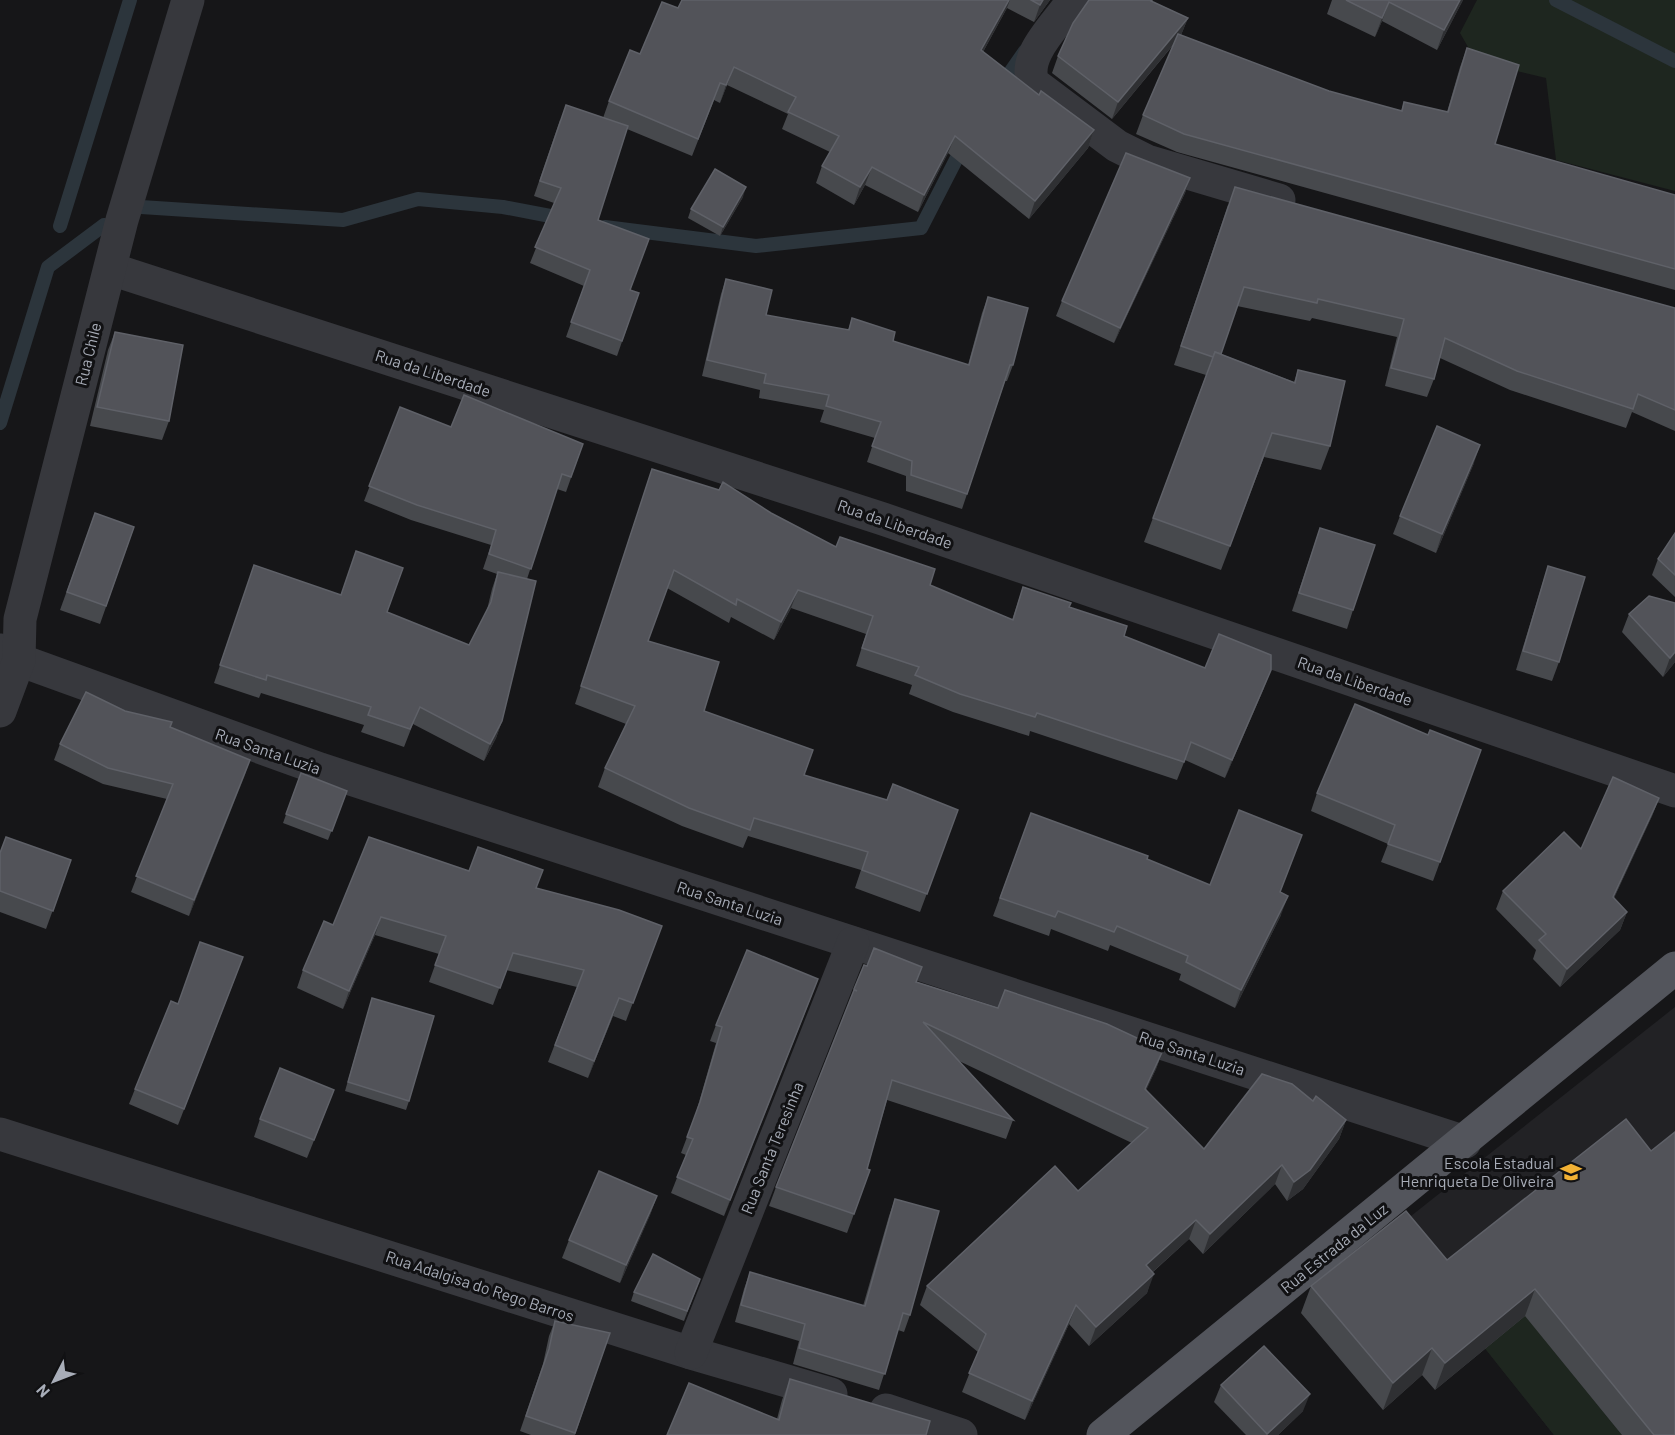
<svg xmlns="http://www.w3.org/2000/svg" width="1675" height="1435" font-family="Barlow,sans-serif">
	<rect width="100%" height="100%" fill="#161618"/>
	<path fill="#222225" d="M1675 1007V1435H1554L1392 1231Z"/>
	<g fill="#1e261f">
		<path d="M1477 0H1675V191L1556 160 1546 78 1476 61 1460 33Z"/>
		<path d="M1477 1256 1622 1435H1554L1436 1287Z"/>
	</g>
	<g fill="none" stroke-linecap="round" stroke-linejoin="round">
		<g stroke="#2c353c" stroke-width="14">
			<path d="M1556 0 1675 61"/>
			<path d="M1000 87 1025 51"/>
			<path d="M141 207 343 220 418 199 503 207 566 219"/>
			<path d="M60 226 130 0"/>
			<path d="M605 227 756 246 921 228 964 144"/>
			<path d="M0 423 48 267 104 225"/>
		</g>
		<g stroke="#37383d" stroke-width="33">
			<path d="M1073 0C1058 24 1022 54 1033 83L1117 146 1147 161 1279 200"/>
			<path d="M111 269 883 519 1675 791"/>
			<path d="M0 650 19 660 320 769 1465 1142"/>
			<path d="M0 711 19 660 20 619 122 220 188 0"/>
			<path d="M0 1134 691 1353 831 1394"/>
			<path d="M691 1353 853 943"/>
			<path d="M886 1410 961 1435"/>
		</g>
		<path stroke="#53555c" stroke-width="33" d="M1103 1435 1675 968"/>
	</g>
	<g fill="#47494d">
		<path d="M682 0H1050L1034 22 1007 8 983 52 1039 95 1094 130 1088 148 1029 219 948 153 918 212 865 185 854 205 816 183 822 166 830 152 782 129 788 114 727 85 720 103 714 100 692 156 627 129 598 220 630 290 639 293 617 356 566 337 584 286 530 263 554 203 534 196 560 120 603 118 609 101 640 54 678 8Z"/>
		<path d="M1332 0H1463L1437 50 1382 21 1375 37 1327 14Z"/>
		<path d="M1154 2 1188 18 1181 35 1329 91 1401 111 1404 102 1447 112 1460 67 1467 48 1495 144 1675 195V290L1177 152 1136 134 1143 115 1174 44 1112 119 1052 73 1058 56Z"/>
		<path d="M1190 178 1185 193 1114 343 1056 316 1062 301Z"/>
		<path d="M743 197 720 236 688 218 691 209Z"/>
		<path d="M1228 205 1675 308V431L1632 412 1626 428 1510 390 1440 358 1434 379 1427 397 1385 386 1397 337 1312 318 1310 321 1237 306 1221 354 1294 382 1298 370 1330 446 1321 470 1264 457 1221 570 1144 542 1206 375 1174 365Z"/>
		<path d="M726 279 766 315 848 330 852 318 893 341 968 365 982 313 988 297 1013 365 1007 381H1005L962 509 906 491V476L867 462 875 438 820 422 824 410 759 398 760 390 702 376 721 294Z"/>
		<path d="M115 332 169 421 162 440 90 426 108 350Z"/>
		<path d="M400 407 451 427 583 444 566 492 557 489 527 579 502 721 496 738 484 761 413 724 404 747 361 732 364 725 261 693 259 698 214 683 254 565 387 612 469 645 487 610 492 589 497 574 483 569 491 545 411 520 364 501Z"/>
		<path d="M1474 463 1436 553 1393 534 1400 516Z"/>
		<path d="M652 469 771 513 836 547 930 585 1012 620 1023 587 1069 607 1124 636 1205 668 1264 688 1225 778 1185 760 1177 780 1030 731 1029 736 953 712 909 694 912 685 856 666 866 634 791 608 774 640 731 617 729 623 667 588 648 641 704 711 804 775 887 800 958 810 920 912 855 888 861 870 748 836 743 848 682 826 598 787 605 768 626 724 575 704Z"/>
		<path d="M95 513 134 527 100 624 60 610Z"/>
		<path d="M1320 528 1353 610 1347 629 1292 611Z"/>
		<path d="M1675 533V597L1652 575 1658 559Z"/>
		<path d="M1548 566 1559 662 1552 681 1516 670 1542 585Z"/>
		<path d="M1675 603V662L1663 677 1622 632 1629 614Z"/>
		<path d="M125 711 170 727 250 760 189 916 131 892 167 799 103 784 54 760 60 744Z"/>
		<path d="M1481 750 1433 881 1381 862 1388 844 1311 811 1317 793Z"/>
		<path d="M301 773 347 791 328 840 283 823Z"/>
		<path d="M1659 798 1652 816 1614 898 1627 912 1620 930 1560 987 1533 959 1536 950 1496 909 1503 891 1581 849Z"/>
		<path d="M1031 813 1210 885 1280 892 1281 915 1235 1008 1179 980 1181 974 1110 945 1108 951 1051 929 1049 936 993 916Z"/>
		<path d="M0 853 71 860 46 929 0 912Z"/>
		<path d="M469 871 536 888 662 926 626 1021 613 1016 588 1078 548 1062 577 987 506 970 493 1005 429 982 439 954 375 935 343 1009 297 988 303 970 333 925Z"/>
		<path d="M867 966 998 1008 1163 1050 1156 1069 1146 1090 1204 1149 1313 1101 1346 1120 1339 1139 1303 1189 1287 1201 1275 1184 1203 1254 1189 1239 1153 1272 1147 1293 1089 1346 1069 1324 1025 1420 962 1392 978 1352 920 1305 927 1286 1078 1191 1132 1143 959 1061 1013 1120 1006 1139 887 1100 867 1169 870 1170 847 1233 769 1206 776 1187Z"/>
		<path d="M237 973 178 1125 129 1104 135 1089 178 1004Z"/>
		<path d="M812 995 724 1216 671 1193 686 1155 681 1153 695 1116 716 1043 710 1041 716 1025Z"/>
		<path d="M372 998 409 1101 406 1110 345 1091Z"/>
		<path d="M327 1108 307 1158 254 1137 260 1119Z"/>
		<path d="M1651 1151 1675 1435H1622L1525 1316 1435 1390 1422 1375 1383 1410 1301 1313 1311 1286 1447 1260Z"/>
		<path d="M657 1196 650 1215 620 1283 562 1258 569 1240Z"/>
		<path d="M895 1199 910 1315 904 1332 898 1330 879 1390 793 1364 799 1341 735 1322 744 1289 750 1272 863 1306 889 1216Z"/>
		<path d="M700 1279 684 1321 631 1301 634 1292Z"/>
		<path d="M555 1321 610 1333 575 1435H531L520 1431 543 1364 549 1336Z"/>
		<path d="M790 1379 926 1435 777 1419 782 1400Z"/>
		<path d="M1221 1385 1303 1411 1278 1435H1246L1214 1402Z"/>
	</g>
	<g fill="#2f3033">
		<path d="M1009 0H1010L1007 8 974 68 981 50Z"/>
		<path d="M1043 0H1050L1034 22 1040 5Z"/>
		<path d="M1460 0H1463L1437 50 1444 30Z"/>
		<path d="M1389 2 1382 21 1375 37 1382 18Z"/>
		<path d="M1188 18 1181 35 1112 119 1118 102Z"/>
		<path d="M734 67 720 103 726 85Z"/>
		<path d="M1094 130 1088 148 1029 219 1035 201Z"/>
		<path d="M955 136 948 153 918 212 924 195Z"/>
		<path d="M872 167 865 185 854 205 860 187Z"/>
		<path d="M1190 178 1185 193 1114 343 1120 328Z"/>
		<path d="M746 187 743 197 720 236 723 227Z"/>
		<path d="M1480 445 1474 463 1436 553 1442 534Z"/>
		<path d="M798 590 791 608 774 640 781 622Z"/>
		<path d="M1675 652V662L1663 677 1670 658Z"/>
		<path d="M1271 670 1264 688 1225 778 1232 760Z"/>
		<path d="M502 721 496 738 484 761 490 744Z"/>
		<path d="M250 760 245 775 189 916 194 900Z"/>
		<path d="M1659 798 1652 816 1606 915 1613 897Z"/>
		<path d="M1288 896 1281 915 1235 1008 1241 990Z"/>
		<path d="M1627 912 1620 930 1560 987 1567 969Z"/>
		<path d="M381 917 375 935 343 1009 349 991Z"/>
		<path d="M818 979 812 995 724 1216 730 1200Z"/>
		<path d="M619 998 613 1016 588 1078 594 1061Z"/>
		<path d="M1163 1050 1156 1069 1138 1108 1145 1089Z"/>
		<path d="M1346 1120 1339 1139 1303 1189 1287 1201 1294 1182Z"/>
		<path d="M1282 1165 1275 1184 1203 1254 1210 1234Z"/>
		<path d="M657 1196 650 1215 620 1283 626 1265Z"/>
		<path d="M1196 1220 1189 1239 1139 1284 1146 1265Z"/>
		<path d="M1154 1274 1147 1293 1089 1346 1096 1327Z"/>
		<path d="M1535 1289 1525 1316 1435 1390 1445 1363Z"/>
		<path d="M1076 1305 1069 1324 1025 1420 1032 1401Z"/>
		<path d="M1432 1348 1422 1375 1383 1410 1393 1383Z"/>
		<path d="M1310 1394 1303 1411 1278 1435H1267Z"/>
	</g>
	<g fill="#525359" stroke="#5f6168" stroke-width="1.5">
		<path d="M682 0H1009L981 50 1039 95 1041 91 1094 130 1035 201 955 136 924 195 872 167 860 187 822 166 839 136 788 112 796 97 734 67 726 85 720 83 698 139 609 101 630 50 640 54 662 2 678 8Z"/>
		<path d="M1031 0H1043L1040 5Z"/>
		<path d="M1089 0H1152L1151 1 1188 18 1118 102 1058 56 1073 23Z"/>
		<path d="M1346 0H1460L1444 30 1389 2 1382 18Z"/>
		<path d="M1178 34 1329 91 1402 111 1404 102 1448 112 1467 48 1519 65 1495 144 1675 195V269L1184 134 1143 115Z"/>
		<path d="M566 105 628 126 598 220 649 239 630 290 639 293 622 341 571 322 590 270 535 247 561 188 540 181Z"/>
		<path d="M1126 153 1190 178 1120 328 1062 301Z"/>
		<path d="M715 169 746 187 723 227 691 209Z"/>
		<path d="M1235 187 1675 308V410L1638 394 1633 409 1517 371 1445 338 1434 379 1391 368 1404 319 1318 299 1317 303 1244 287 1221 354 1215 352 1213 357 1181 346Z"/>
		<path d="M726 279 772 290 766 315 849 330 852 318 895 332 893 341 969 365 988 297 1028 308 1013 365H1010L967 494 911 475 912 461 872 446 881 422 826 406 829 395 764 383 766 374 707 360Z"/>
		<path d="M115 332 183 345 169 421 97 407Z"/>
		<path d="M1215 352 1295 383 1298 370 1345 381 1330 446 1272 433 1230 546 1153 518Z"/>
		<path d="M464 395 583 444 571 477 562 474 531 569 489 554 496 530 417 505 369 486 400 407 451 427Z"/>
		<path d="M1437 426 1480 445 1442 534 1400 516Z"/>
		<path d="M652 469 719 490 723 482 771 513 836 547 840 537 935 569 930 585 1013 620 1023 587 1071 603 1069 607 1127 626 1124 636 1205 668 1219 634 1271 655V670L1232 760 1191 742 1184 762 1037 713 1035 717 960 694 915 675 919 667 862 648 873 616 798 590 781 622 737 599 736 605 674 570 648 641 719 662 704 711 813 750 804 775 887 800 893 784 958 810 927 894 862 870 868 852 754 818 750 830 689 808 605 768 635 706 581 686Z"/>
		<path d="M95 513 134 527 106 606 67 592Z"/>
		<path d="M1320 528 1375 545 1353 610 1299 593Z"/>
		<path d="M1675 533V575L1658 559Z"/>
		<path d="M356 551 403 568 387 612 469 645 491 602 498 572 536 581 502 721 490 744 420 707 410 729 368 715 371 707 267 675 266 680 220 665 254 565 341 595Z"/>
		<path d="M1548 566 1585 577 1559 662 1523 651Z"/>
		<path d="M1649 596 1675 603V652L1670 658 1629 614Z"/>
		<path d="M86 692 125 711 172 722 170 727 250 760 194 900 136 876 173 784 108 768 60 744Z"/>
		<path d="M1355 704 1428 735 1430 730 1481 750 1440 862 1388 844 1395 825 1317 793Z"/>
		<path d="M301 773 347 791 332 831 286 814Z"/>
		<path d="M1613 777 1659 798 1613 897 1627 912 1567 969 1539 940 1546 934 1503 891 1564 832 1581 849Z"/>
		<path d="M1239 810 1302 835 1280 892 1288 896 1241 990 1186 962 1188 956 1117 926 1114 932 1058 911 1055 917 1000 898 1031 813 1148 856 1147 859 1210 885Z"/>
		<path d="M6 837 71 860 53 911 0 891V853Z"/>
		<path d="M369 837 469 871 478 847 543 870 536 888 619 910 662 926 633 1003 619 998 594 1061 555 1045 584 970 513 953 500 988 435 965 446 936 381 917 349 991 303 970 324 921 333 925Z"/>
		<path d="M200 942 243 957 184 1109 135 1089 171 1001 178 1004Z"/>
		<path d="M874 948 922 967 916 982 998 1008 1005 990 1107 1024 1163 1050 1145 1089 1204 1149 1262 1074 1292 1084 1313 1101 1316 1096 1346 1120 1310 1170 1294 1182 1282 1165 1210 1234 1196 1220 1146 1265 1154 1274 1096 1327 1076 1305 1032 1401 969 1373 986 1334 927 1286 1055 1166 1078 1191 1148 1128 923 1022 1013 1120 892 1080 867 1169 870 1170 854 1214 776 1187 854 990 857 991 854 989 864 965 867 966Z"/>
		<path d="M747 950 818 979 730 1200 677 1177 693 1139 687 1137 700 1102 722 1027 716 1025Z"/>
		<path d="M372 998 434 1016 409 1101 348 1082Z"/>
		<path d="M280 1068 334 1090 314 1140 260 1119Z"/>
		<path d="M1626 1119 1651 1151 1675 1132V1435H1654L1535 1289 1445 1363 1432 1348 1393 1383 1311 1286 1406 1211 1447 1260Z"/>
		<path d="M599 1171 657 1196 626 1265 569 1240Z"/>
		<path d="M895 1199 939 1211 910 1315 903 1313 885 1374 799 1348 805 1324 741 1305 750 1272 865 1306Z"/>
		<path d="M653 1254 700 1279 687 1311 634 1292Z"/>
		<path d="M555 1321 610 1333 575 1433 526 1416 549 1349Z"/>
		<path d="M1264 1346 1310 1394 1267 1434 1221 1385Z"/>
		<path d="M790 1379 930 1421 926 1435H667L689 1383 779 1420Z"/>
	</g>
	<defs>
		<symbol id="school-bare" viewBox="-9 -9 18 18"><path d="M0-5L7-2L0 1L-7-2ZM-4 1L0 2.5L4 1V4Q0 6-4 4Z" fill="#f2b134" stroke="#111113" stroke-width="2.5" paint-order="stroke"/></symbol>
	</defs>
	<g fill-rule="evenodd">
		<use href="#school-bare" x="1556" y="1157" width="30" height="30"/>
	</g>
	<g text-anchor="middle" stroke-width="6" stroke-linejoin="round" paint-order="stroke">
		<g font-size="16" fill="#a8adb8" stroke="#111113">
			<text transform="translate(88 354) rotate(-76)" y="6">Rua Chile</text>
			<text transform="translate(433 373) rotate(18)" y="6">Rua da Liberdade</text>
			<text transform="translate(895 524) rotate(19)" y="6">Rua da Liberdade</text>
			<text transform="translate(1355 681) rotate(19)" y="6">Rua da Liberdade</text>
			<text transform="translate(268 751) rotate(19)" y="6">Rua Santa Luzia</text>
			<text transform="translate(730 903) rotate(18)" y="6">Rua Santa Luzia</text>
			<text transform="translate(1192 1053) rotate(18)" y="6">Rua Santa Luzia</text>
			<text transform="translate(772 1148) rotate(-68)" y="6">Rua Santa Teresinha</text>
			<text transform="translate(1334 1248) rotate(-39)" y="6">Rua Estrada da Luz</text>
			<text transform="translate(480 1286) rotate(18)" y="6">Rua Adalgisa do Rego Barros</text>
		</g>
		<g font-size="16" fill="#a8adb8" stroke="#111113" text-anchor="end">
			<text x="1554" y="1169">Escola Estadual<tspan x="1554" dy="18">Henriqueta De Oliveira</tspan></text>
		</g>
	</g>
	<g transform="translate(54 1381) rotate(228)" stroke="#111113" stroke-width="4.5" paint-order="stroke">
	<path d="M0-4.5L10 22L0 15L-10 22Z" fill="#a8adb8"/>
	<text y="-9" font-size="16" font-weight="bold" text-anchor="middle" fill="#a8adb8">N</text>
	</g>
</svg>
